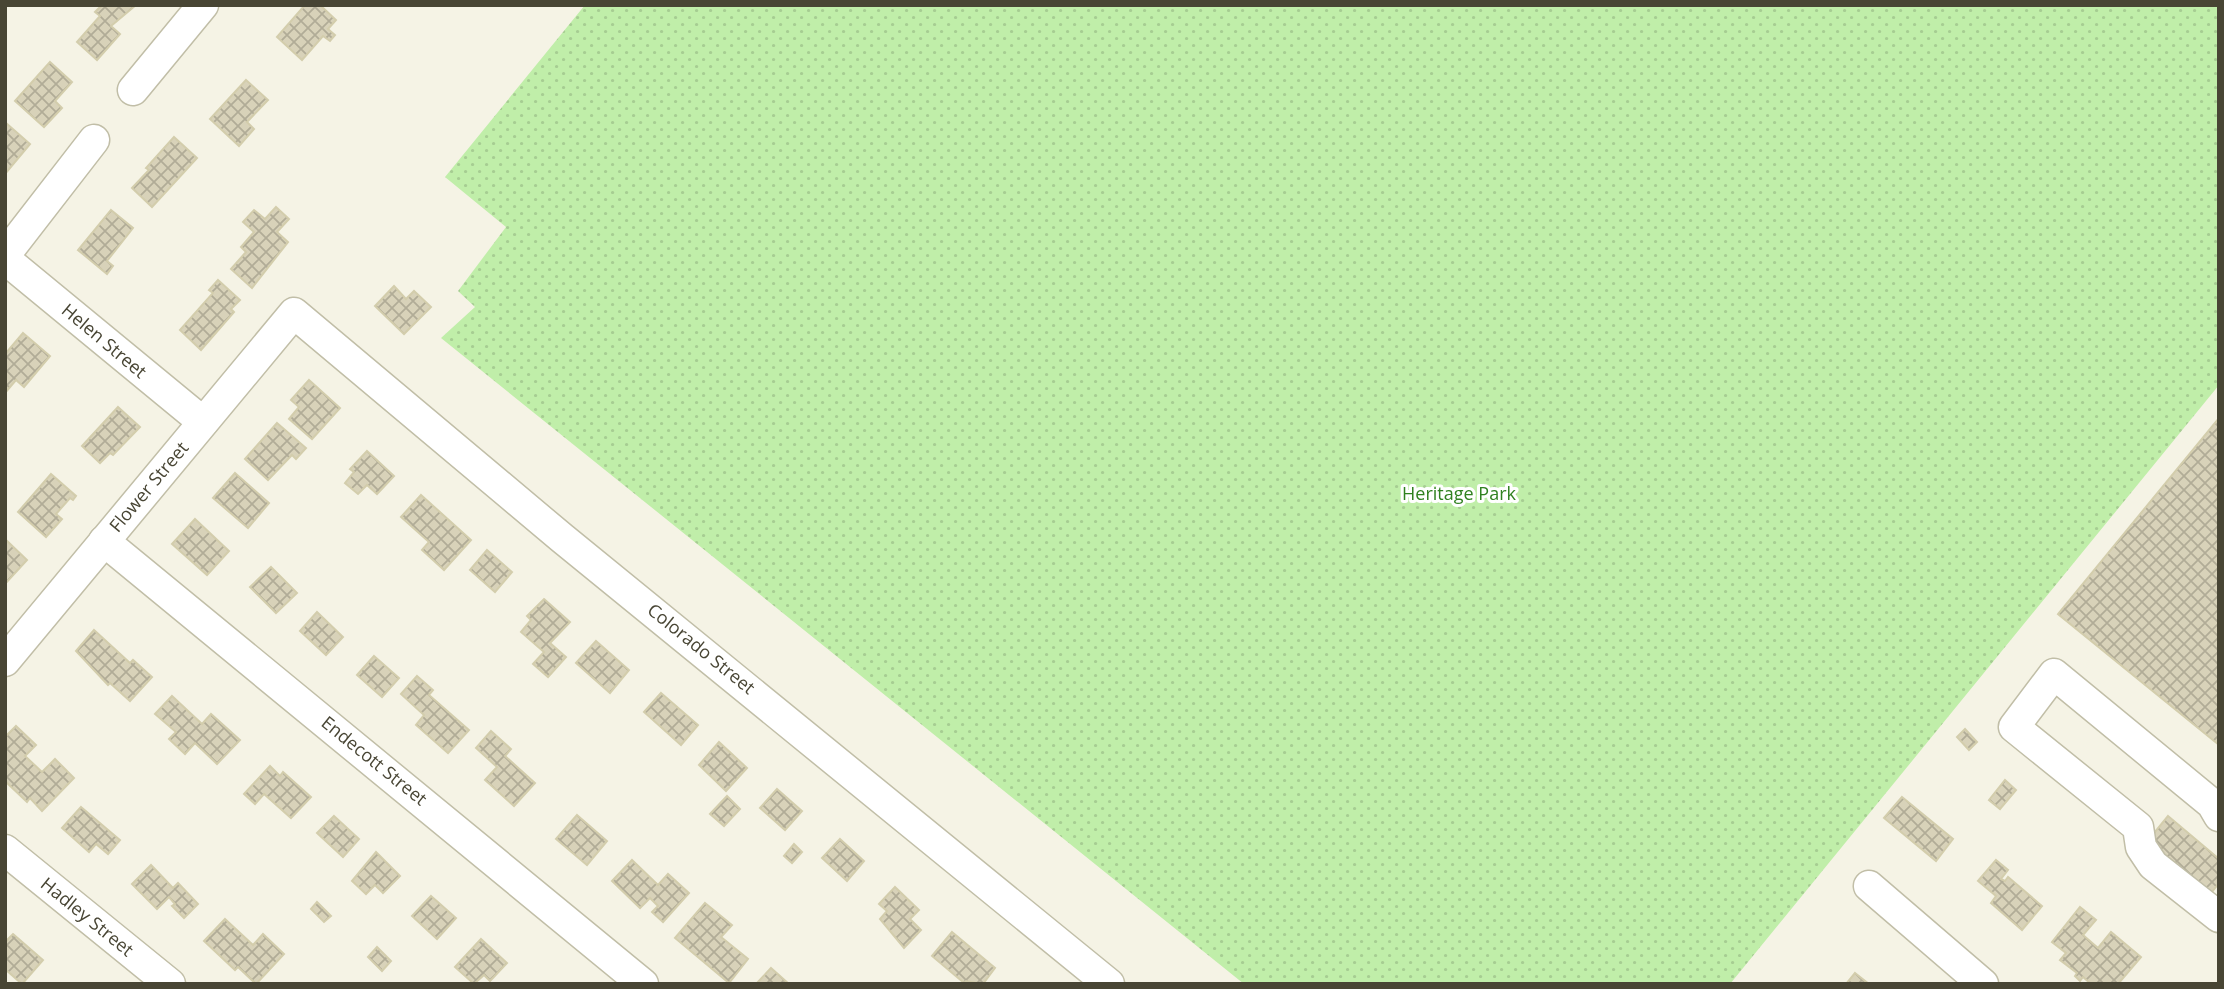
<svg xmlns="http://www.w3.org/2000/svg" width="2224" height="989" font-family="'Open Sans',sans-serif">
	<defs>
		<pattern id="park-dots" width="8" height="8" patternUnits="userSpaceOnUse" patternTransform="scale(1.75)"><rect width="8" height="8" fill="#c0eea9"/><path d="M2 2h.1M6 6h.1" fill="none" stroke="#a6cd92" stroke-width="1.8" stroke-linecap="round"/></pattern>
		<pattern id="building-cross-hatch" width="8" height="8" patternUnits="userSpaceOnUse" patternTransform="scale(1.75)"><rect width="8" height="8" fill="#d8d2b9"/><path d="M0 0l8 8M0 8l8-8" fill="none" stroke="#b1ac97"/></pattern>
	</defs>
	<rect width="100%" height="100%" fill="#f5f3e5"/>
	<path fill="url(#park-dots)" d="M585 5H2219V385L1730 984H1244L441 338 475 307 458 291 506 227 445 177Z"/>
	<g fill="url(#building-cross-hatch)" stroke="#d3cdac" stroke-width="2">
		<path d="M102 5H136L111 26 120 34 97 60 77 42 100 16 95 12Z"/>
		<path d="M305 5H320L336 20 328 29 335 35 330 41 323 36 302 60 277 37Z"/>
		<path d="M50 62 72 82 55 101 62 108 44 127 15 101Z"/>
		<path d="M246 80 268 100 247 122 254 129 239 146 210 119Z"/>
		<path d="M6 123 30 144 5 174V124Z"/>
		<path d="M174 137 197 158 152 207 132 188 149 170 146 168Z"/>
		<path d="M276 207 289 219 277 232 288 242 252 288 231 269 246 252 241 247 254 232 243 222 254 210 265 219Z"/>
		<path d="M111 210 133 228 107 261 113 266 107 274 78 250Z"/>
		<path d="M218 280 240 300 231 309 234 312 201 350 180 330 213 293 209 290Z"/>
		<path d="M394 286 406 299 414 291 431 307 404 334 375 306Z"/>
		<path d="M23 333 50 356 24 387 16 380 5 393V354Z"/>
		<path d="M309 380 340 408 312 439 289 419 299 407 291 400Z"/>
		<path d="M118 407 140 427 113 455 110 453 100 463 82 446Z"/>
		<path d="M2219 418V745L2058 614Z"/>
		<path d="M277 423 306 448 296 459 292 455 268 480 245 459Z"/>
		<path d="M367 451 394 476 377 494 367 485 358 494 345 483 354 472 350 469Z"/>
		<path d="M235 473 269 503 248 528 213 498Z"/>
		<path d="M51 474 76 496 73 500 70 498 56 514 62 519 46 537 18 512Z"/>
		<path d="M421 495 471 540 444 570 422 550 429 542 401 517Z"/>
		<path d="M195 519 229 551 207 575 172 544Z"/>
		<path d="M5 539 27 560 5 584Z"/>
		<path d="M487 550 512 572 495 592 470 570Z"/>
		<path d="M271 567 297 593 276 613 250 587Z"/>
		<path d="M544 599 570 622 550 643 566 657 548 677 533 664 544 652 521 632 531 620 527 616Z"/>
		<path d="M317 612 343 637 326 655 300 631Z"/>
		<path d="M94 630 130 663 133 660 152 677 130 701 110 683 108 685 76 651Z"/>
		<path d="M596 641 629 670 610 693 576 663Z"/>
		<path d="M374 656 399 678 382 697 357 675Z"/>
		<path d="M417 676 433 690 429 695 469 730 448 753 416 725 424 715 401 694Z"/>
		<path d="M661 693 698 725 681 745 644 712Z"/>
		<path d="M172 696 202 724 211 714 240 740 217 764 195 743 185 754 169 739 176 732 155 714Z"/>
		<path d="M16 726 36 745 25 756 42 772 55 759 74 778 42 811 30 798 27 802 5 781V737Z"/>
		<path d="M1965 729 1977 742 1969 750 1957 737Z"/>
		<path d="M491 731 511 749 505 756 535 783 514 806 485 780 497 767 476 748Z"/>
		<path d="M719 742 747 768 726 791 699 765Z"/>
		<path d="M270 766 280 776 283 772 311 797 291 818 264 794 255 804 244 794Z"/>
		<path d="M2005 780 2016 790 2000 809 1989 800Z"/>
		<path d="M777 789 802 811 785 830 760 808Z"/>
		<path d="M727 796 740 809 724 826 710 814Z"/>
		<path d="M1902 797 1953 839 1936 861 1884 818Z"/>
		<path d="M81 807 120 840 108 854 96 844 89 852 62 828Z"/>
		<path d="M577 815 607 841 587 865 556 839Z"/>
		<path d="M334 816 359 839 343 857 317 833Z"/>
		<path d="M2168 816 2219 859V883L2208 897 2145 844Z"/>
		<path d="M840 839 864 861 847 881 822 858Z"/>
		<path d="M794 844 802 852 792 863 784 856Z"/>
		<path d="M376 852 400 876 383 893 375 885 366 894 352 881Z"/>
		<path d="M632 860 658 885 668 874 689 893 663 922 652 912 658 906 650 898 640 908 612 881Z"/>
		<path d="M1996 860 2008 870 2001 879 2005 881 2008 877 2042 906 2022 930 1991 903 1996 896 1978 881Z"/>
		<path d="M151 865 173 888 178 883 198 904 184 918 172 906 175 904 169 897 157 909 132 884Z"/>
		<path d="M895 887 919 910 910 919 921 930 904 948 880 919 887 911 879 904Z"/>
		<path d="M431 896 456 918 437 939 412 916Z"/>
		<path d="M317 902 331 916 324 922 311 909Z"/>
		<path d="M705 903 732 925 721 937 748 959 729 983 675 938Z"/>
		<path d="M2080 907 2096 920 2083 935 2098 948 2111 932 2141 957 2118 984H2091L2083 977 2080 981 2075 976 2077 973 2060 960 2066 953 2052 942Z"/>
		<path d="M225 919 253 945 263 934 284 954 256 984 238 967 235 970 204 941Z"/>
		<path d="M952 932 995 968 983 984 966 981 964 983 932 956Z"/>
		<path d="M13 934 43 960 22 984 5 969V942Z"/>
		<path d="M481 939 507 963 490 981 484 975 474 984 455 967Z"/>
		<path d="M377 947 391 961 382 971 368 957Z"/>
		<path d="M771 968 789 984H756Z"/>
		<path d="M1855 973 1869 984H1846Z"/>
	</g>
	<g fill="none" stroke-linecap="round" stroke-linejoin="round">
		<defs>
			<g id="minor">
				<path d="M133 90 203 5"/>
				<path d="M5 255 94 140"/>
				<path d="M5 259 203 422"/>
				<path d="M104 541 643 984"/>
				<path d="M5 661 294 313 562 538 1109 984"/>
				<path d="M2219 816 2212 804 2054 674 2014 727 2138 827 2141 847 2153 865 2219 917"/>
				<path d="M5 850 170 984"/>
				<path d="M1869 886 1983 984"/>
			</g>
		</defs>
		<use href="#minor" stroke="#c1bea7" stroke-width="33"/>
		<use href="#minor" stroke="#fff" stroke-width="30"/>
	</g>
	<g text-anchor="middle" stroke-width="6" stroke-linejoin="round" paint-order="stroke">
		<g font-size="18" fill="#484534" stroke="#fff">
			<text transform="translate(104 341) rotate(40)" y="6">Helen Street</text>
			<text transform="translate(149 487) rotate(-50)" y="6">Flower Street</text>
			<text transform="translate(701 649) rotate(39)" y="6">Colorado Street</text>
			<text transform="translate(374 761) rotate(39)" y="6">Endecott Street</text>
			<text transform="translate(87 917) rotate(39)" y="6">Hadley Street</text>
		</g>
		<g font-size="18" fill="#308120" stroke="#fff">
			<text x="1459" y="500">Heritage Park</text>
		</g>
	</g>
	<rect width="2224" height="989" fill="none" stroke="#484534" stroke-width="14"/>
</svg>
